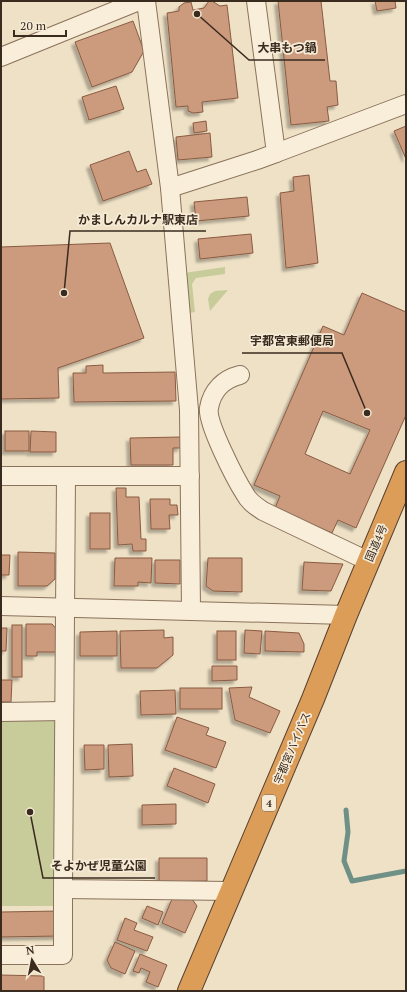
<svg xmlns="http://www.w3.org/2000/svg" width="407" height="992" font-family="'PT Serif','Noto Sans JP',serif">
	<defs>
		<filter id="shadow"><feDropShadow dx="-3.5" dy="3.5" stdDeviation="1" flood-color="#0004"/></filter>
	</defs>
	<rect width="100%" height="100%" fill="#eee1c6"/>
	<g fill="#c8cc9a">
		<path d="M225 267V274L196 278 192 284 195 312 189 313 184 273Z"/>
		<path d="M228 290 210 311 208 299 210 294 215 291Z"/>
		<path d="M60 716 58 906H1V717Z"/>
	</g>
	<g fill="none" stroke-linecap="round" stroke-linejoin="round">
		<path stroke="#6e9087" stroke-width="5" d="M346 810 348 832 344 861 352 881 406 871"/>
	</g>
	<g fill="#cc9a7c" stroke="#895b42" fill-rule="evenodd" filter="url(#shadow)">
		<path d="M209 1H212L220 6 227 5 238 98 202 102 203 112 193 113 188 111V106L176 107 167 13 179 11V7L184 3 191 2 193 10 204 8Z"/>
		<path d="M278 1H321L330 81H336L338 105 327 107 329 121 291 125Z"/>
		<path d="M375 1H395L396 8 377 11Z"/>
		<path d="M133 21 144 51 132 72 92 87 75 42Z"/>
		<path d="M116 86 124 109 89 120 82 97Z"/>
		<path d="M206 121 207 131 194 133 193 123Z"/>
		<path d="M406 126V159L394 131Z"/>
		<path d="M210 133 212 157 178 160 176 137Z"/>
		<path d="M129 151 137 172 146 169 152 184 103 201 90 165Z"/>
		<path d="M309 175 318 263 286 268 280 193 294 191 293 177Z"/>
		<path d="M247 197 249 216 196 221 194 202Z"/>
		<path d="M251 234 253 253 200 259 198 239Z"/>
		<path d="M110 243 144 338 58 368 59 398 1 399V247Z"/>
		<path d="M362 293 406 312V415L356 528 338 520 332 533 275 508 280 496 254 485 323 326 344 335ZM323 411 370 430 350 474 305 454Z"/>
		<path d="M103 365V373L175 372 176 401 74 402 73 373H86V366Z"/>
		<rect x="5" y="431" width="24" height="20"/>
		<path d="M31 431 56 432V452H30Z"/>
		<path d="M181 437V448H173V465H131L130 438Z"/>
		<path d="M116 488H126V497H139L141 539H146V551H133L132 544 118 545Z"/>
		<path d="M150 499H170V505H177L178 515H169L170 529H151Z"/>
		<rect x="90" y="513" width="20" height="36"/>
		<path d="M18 552 55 553V579L47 586H18Z"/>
		<path d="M1 555H10L9 575H1Z"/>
		<path d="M115 558H152L151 583 138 582V586H114Z"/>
		<path d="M208 558H242V592L213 591 206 586Z"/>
		<path d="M155 560H180V584L155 583Z"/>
		<path d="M304 562 343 564 331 591 302 590Z"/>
		<path d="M26 624H52L59 632V652H37V656H26Z"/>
		<rect x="12" y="625" width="10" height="52"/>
		<path d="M1 628H7L6 651H1Z"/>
		<path d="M164 630V638L173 637V655L157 668H121L120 631Z"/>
		<path d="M245 630 262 631 260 654 244 653Z"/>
		<path d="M117 631V656H80V632Z"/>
		<rect x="217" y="631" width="19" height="29"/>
		<path d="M265 631 299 633 304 644V652L265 651Z"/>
		<path d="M212 666H237V680L212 681Z"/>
		<path d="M1 680H12L11 702H1Z"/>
		<path d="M252 687 249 697 280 711 270 733 235 720 229 688Z"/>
		<rect x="180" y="688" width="42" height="21"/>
		<path d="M175 690 176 714 141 715 140 691Z"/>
		<path d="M177 717 209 728 206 735 226 742 216 768 165 750Z"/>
		<path d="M132 744 133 776 109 777 108 745Z"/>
		<path d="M84 745H104V769L85 770Z"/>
		<path d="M174 768 215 784 208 803 167 786Z"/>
		<path d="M176 804V824L142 825V805Z"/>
		<path d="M159 858H207V881L159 882Z"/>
		<path d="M172 899H192L197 906 185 933 162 923Z"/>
		<path d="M147 906 163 912 158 925 142 918Z"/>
		<path d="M59 911V936L1 937V912Z"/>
		<path d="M125 918 137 923 134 930 153 937 147 951 117 940Z"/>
		<path d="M115 942 135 951 125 974 111 968 107 960Z"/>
		<path d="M140 954 167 965 158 987 146 982 150 972 141 968 139 973 133 971Z"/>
		<path d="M1 975 44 976V991H1Z"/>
	</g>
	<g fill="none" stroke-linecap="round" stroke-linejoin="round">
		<defs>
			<g id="minor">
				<path d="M146 1 170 188 189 410 191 610"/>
				<path d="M1 57 139 1"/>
				<path d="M276 153 406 104"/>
				<path d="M170 188 257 160 276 153 256 1"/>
				<path d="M240 375C224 379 212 390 209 408 206 422 236 480 245 494 249 502 256 506 263 511L368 561"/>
				<path d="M1 476H190"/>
				<path d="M66 476 63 889 231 891"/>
				<path d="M1 606 346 615"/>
				<path d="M1 712 64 711"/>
				<path d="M1 955H63V889"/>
			</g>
			<path id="highway" d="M189 991 313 699 346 615 406 472"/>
		</defs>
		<use href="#minor" stroke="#8a725c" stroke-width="20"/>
		<use href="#highway" stroke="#584130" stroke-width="24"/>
		<use href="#minor" stroke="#f9eeda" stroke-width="18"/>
		<use href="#highway" stroke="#dc9d58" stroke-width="22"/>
	</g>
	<g text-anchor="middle" stroke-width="3.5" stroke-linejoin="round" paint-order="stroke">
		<rect fill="#f6ebd6" stroke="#726556" stroke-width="1" x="262" y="795" width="14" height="16" rx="3"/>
		<g font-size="10" font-weight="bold" fill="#3a2b1f">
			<text x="269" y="807">4</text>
		</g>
		<g font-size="11" fill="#3a2b1f" stroke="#f6ebd6">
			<text transform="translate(376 543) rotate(-67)" y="4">国道4号</text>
			<text transform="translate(292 748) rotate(-67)" y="4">宇都宮バイパス</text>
		</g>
	</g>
	<path fill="none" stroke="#3a2b1f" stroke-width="1.5" d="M197 14L249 60H325M64 293L70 231H206M367 413L342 353H242M30 812L43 878H155"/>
	<g fill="#3a2b1f" stroke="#f6ebd6" stroke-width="1.5">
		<circle cx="197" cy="14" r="4"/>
		<circle cx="64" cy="293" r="4"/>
		<circle cx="367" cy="413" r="4"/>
		<circle cx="30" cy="812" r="4"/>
	</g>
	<g font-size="12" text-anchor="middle" font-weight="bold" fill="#3a2b1f" stroke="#f6ebd6" stroke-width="3.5" stroke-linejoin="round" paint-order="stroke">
		<text x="287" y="52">大串もつ鍋</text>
		<text x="138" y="224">かましんカルナ駅東店</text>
		<text x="292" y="345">宇都宮東郵便局</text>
		<text x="99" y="870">そよかぜ児童公園</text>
	</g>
	<rect width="407" height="992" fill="none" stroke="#3a2b1f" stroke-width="4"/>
	<g transform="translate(32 960) rotate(350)" stroke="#f6ebd6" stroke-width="3" paint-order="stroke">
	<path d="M0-3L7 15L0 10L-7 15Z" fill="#3a2b1f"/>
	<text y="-6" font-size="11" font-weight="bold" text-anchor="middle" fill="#3a2b1f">N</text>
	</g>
	<path d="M14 30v6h52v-6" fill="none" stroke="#3a2b1f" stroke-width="2"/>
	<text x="20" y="30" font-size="12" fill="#3a2b1f" stroke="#f6ebd6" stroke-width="3" paint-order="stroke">20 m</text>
</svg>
